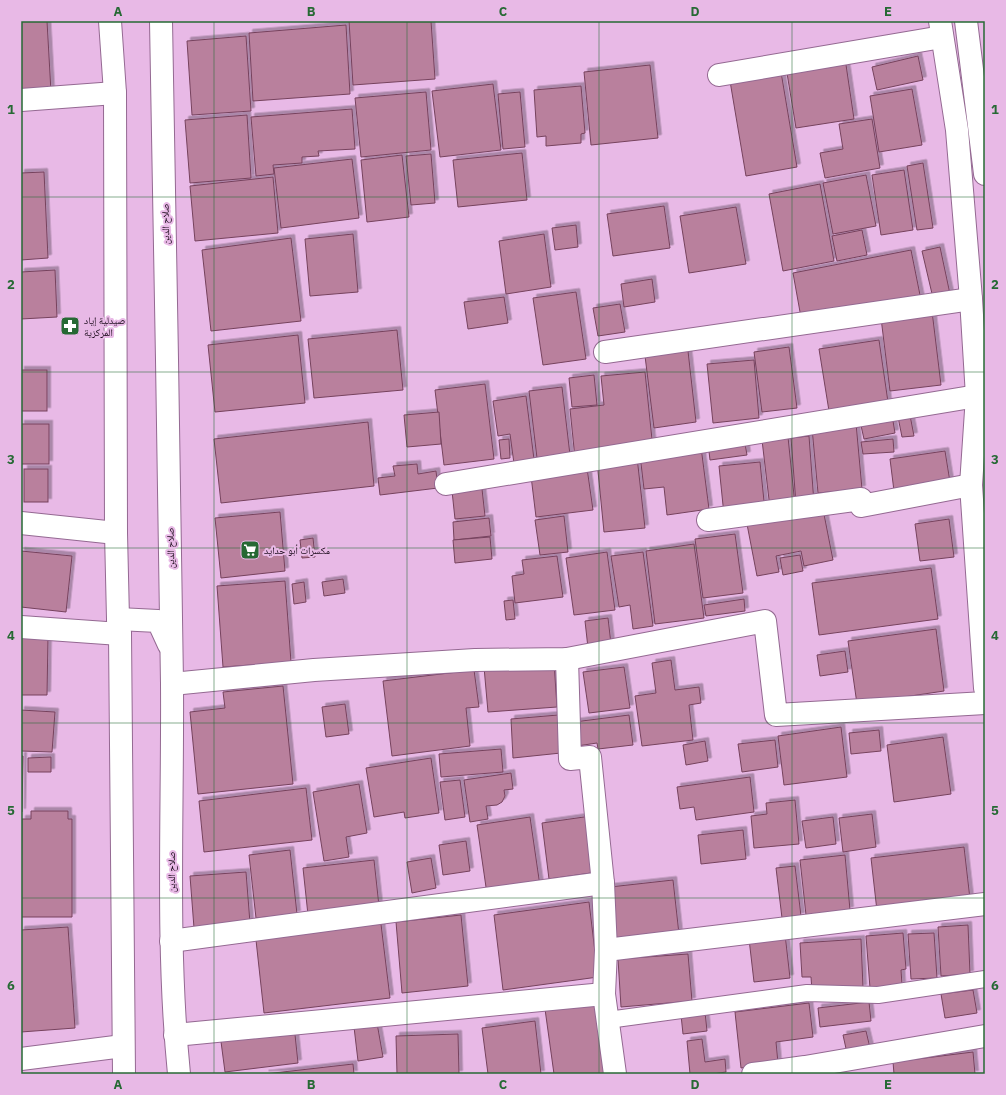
<svg xmlns="http://www.w3.org/2000/svg" width="1006" height="1095" font-family="'IBM Plex Sans','Noto Naskh Arabic',sans-serif">
	<defs>
		<filter id="shadow"><feDropShadow dx="3.5" dy="-3.5" stdDeviation="0" flood-color="#0004"/></filter>
	</defs>
	<rect width="100%" height="100%" fill="#e8b9e6"/>
	<g fill="#b9809d" stroke="#76425d" filter="url(#shadow)">
		<path d="M21 21H47L51 92 21 94Z"/>
		<path d="M349 21H431L435 79 353 85Z"/>
		<path d="M346 25 350 94 253 101 249 33Z"/>
		<path d="M246 36 251 111 192 115 187 41Z"/>
		<path d="M918 56 923 80 877 90 872 67Z"/>
		<path d="M845 58 854 119 796 128 786 67Z"/>
		<path d="M650 65 658 138 591 145 584 72Z"/>
		<path d="M781 72 797 167 746 176 730 81Z"/>
		<path d="M493 84 501 150 440 157 432 91Z"/>
		<path d="M581 86 585 133 581 134V143L546 146V136L537 137 534 90Z"/>
		<path d="M912 89 922 145 879 152 870 96Z"/>
		<path d="M426 92 431 150 361 157 355 98Z"/>
		<path d="M520 92 525 147 503 149 498 94Z"/>
		<path d="M352 109 355 149 318 151 319 156 302 157V163L273 165 274 174 256 176 251 117Z"/>
		<path d="M247 115 251 178 190 183 185 120Z"/>
		<path d="M872 119 880 168 825 178 820 153 843 149 839 124Z"/>
		<path d="M522 153 527 200 458 207 453 160Z"/>
		<path d="M431 154 435 203 411 205 406 156Z"/>
		<path d="M402 155 409 217 367 222 361 160Z"/>
		<path d="M352 159 359 218 281 228 274 168Z"/>
		<path d="M923 163 933 228 917 230 907 166Z"/>
		<path d="M904 170 913 230 881 235 872 175Z"/>
		<path d="M44 172 48 258 21 260V173Z"/>
		<path d="M866 175 876 226 833 234 823 183Z"/>
		<path d="M273 177 278 233 195 241 190 186Z"/>
		<path d="M820 184 834 261 783 271 769 194Z"/>
		<path d="M664 206 670 248 613 256 607 214Z"/>
		<path d="M736 207 746 264 689 273 680 216Z"/>
		<path d="M576 225 578 247 555 250 552 228Z"/>
		<path d="M862 230 867 255 837 261 832 236Z"/>
		<path d="M353 234 358 292 310 296 305 239Z"/>
		<path d="M544 234 551 287 506 294 499 241Z"/>
		<path d="M291 238 301 321 211 331 202 250Z"/>
		<path d="M940 247 950 294 933 298 922 251Z"/>
		<path d="M911 250 921 300 802 323 793 273Z"/>
		<path d="M55 270 57 317 21 319V272Z"/>
		<path d="M652 279 655 302 624 307 621 284Z"/>
		<path d="M576 292 586 359 543 365 533 298Z"/>
		<path d="M504 297 508 323 468 329 464 302Z"/>
		<path d="M620 304 625 332 598 336 593 308Z"/>
		<path d="M932 311 941 385 890 391 881 318Z"/>
		<path d="M397 330 403 390 314 398 308 339Z"/>
		<path d="M298 335 305 403 215 412 208 345Z"/>
		<path d="M879 340 888 402 829 411 819 349Z"/>
		<path d="M789 347 797 408 762 412 754 352Z"/>
		<path d="M688 351 696 422 654 428 645 356Z"/>
		<path d="M754 360 759 418 713 423 707 364Z"/>
		<rect x="21" y="370" width="26" height="41"/>
		<path d="M645 372 653 449 575 458 570 409 604 405 601 376Z"/>
		<path d="M594 375 597 405 572 407 569 378Z"/>
		<path d="M485 384 494 459 444 465 435 390Z"/>
		<path d="M562 387 570 455 537 458 529 391Z"/>
		<path d="M526 396 535 467 515 471 510 434 498 436 493 401Z"/>
		<path d="M909 410 914 436 902 437 897 412Z"/>
		<path d="M439 412 441 444 407 447 404 415Z"/>
		<path d="M892 415 895 433 864 439 860 421Z"/>
		<path d="M368 422 374 486 221 503 214 439Z"/>
		<path d="M856 423 862 489 818 493 812 428Z"/>
		<rect x="21" y="424" width="28" height="40"/>
		<path d="M809 436 814 503 796 504 791 438Z"/>
		<path d="M788 437 795 505 770 508 762 440Z"/>
		<path d="M744 438 747 455 710 460 708 443Z"/>
		<path d="M509 439 510 458 501 459 499 440Z"/>
		<path d="M893 439 894 452 863 454 861 442Z"/>
		<path d="M701 447 709 509 667 515 664 487 644 489 640 455Z"/>
		<path d="M945 451 950 482 894 491 890 459Z"/>
		<path d="M637 457 645 528 604 532 597 461Z"/>
		<path d="M760 462 765 511 724 515 719 466Z"/>
		<path d="M417 464 418 474 436 471 438 488 380 495 378 478 395 476 393 466Z"/>
		<path d="M587 468 593 510 536 517 531 476Z"/>
		<rect x="24" y="469" width="24" height="33"/>
		<path d="M482 489 485 516 455 519 452 491Z"/>
		<path d="M822 504 833 560 804 566 801 551 776 556 779 572 757 576 746 519Z"/>
		<path d="M280 512 285 571 221 578 215 518Z"/>
		<path d="M564 516 568 552 540 555 535 520Z"/>
		<path d="M489 518 491 536 454 540 453 522Z"/>
		<path d="M949 519 954 557 920 561 915 524Z"/>
		<path d="M735 534 743 593 703 598 695 539Z"/>
		<path d="M490 537 492 559 455 563 453 540Z"/>
		<path d="M313 538 315 557 302 558 300 540Z"/>
		<path d="M694 544 704 618 655 624 646 551Z"/>
		<path d="M21 551 72 556 66 612 21 607Z"/>
		<path d="M607 552 615 610 574 615 566 558Z"/>
		<path d="M643 552 653 626 633 629 630 605 619 607 611 556Z"/>
		<path d="M800 555 803 571 783 575 780 558Z"/>
		<path d="M557 556 563 597 515 603 512 576 524 574 522 560Z"/>
		<path d="M931 568 938 619 819 635 812 583Z"/>
		<path d="M343 579 345 593 324 596 322 582Z"/>
		<path d="M285 581 291 662 223 667 217 586Z"/>
		<path d="M304 582 306 602 294 604 292 584Z"/>
		<path d="M744 599 745 611 706 616 704 605Z"/>
		<path d="M513 600 515 619 506 620 504 601Z"/>
		<path d="M608 618 611 644 588 648 585 621Z"/>
		<path d="M936 629 944 691 857 704 848 641Z"/>
		<path d="M21 637H48L47 695H21Z"/>
		<path d="M845 651 848 672 820 676 817 655Z"/>
		<path d="M671 660 675 690 699 687 701 703 689 705 693 740 642 746 635 696 656 693 652 663Z"/>
		<path d="M554 662 557 707 488 712 484 667Z"/>
		<path d="M624 667 630 708 589 713 583 672Z"/>
		<path d="M474 670 479 707 466 708 470 746 392 756 383 681Z"/>
		<path d="M283 686 293 784 198 794 190 712 225 708 223 692Z"/>
		<path d="M345 704 349 734 326 737 322 707Z"/>
		<path d="M21 710 55 712 52 752 21 751Z"/>
		<path d="M558 715 561 753 513 758 511 719Z"/>
		<path d="M629 715 633 745 598 749 597 743 577 746 574 722Z"/>
		<path d="M841 727 847 777 784 785 778 736Z"/>
		<path d="M879 730 881 751 851 754 849 733Z"/>
		<path d="M943 737 951 794 894 802 887 745Z"/>
		<path d="M775 740 778 767 742 772 738 744Z"/>
		<path d="M705 741 708 761 686 765 683 745Z"/>
		<path d="M501 749 503 772 441 777 439 754Z"/>
		<path d="M21 756H23L22 812H21Z"/>
		<path d="M51 757V772H28V758Z"/>
		<path d="M431 758 439 813 405 818 404 812 374 817 366 768Z"/>
		<path d="M511 773 513 789 504 790 505 796 502 802 497 805 486 806 488 819 470 822 464 780Z"/>
		<path d="M750 777 754 812 696 820 694 807 680 809 677 787Z"/>
		<path d="M460 780 465 817 445 820 440 782Z"/>
		<path d="M359 784 367 833 346 837 349 857 324 861 313 792Z"/>
		<path d="M306 788 312 840 204 852 199 801Z"/>
		<path d="M795 800 799 844 754 848 751 816 767 814 766 803Z"/>
		<path d="M31 811H68V819H72V917H21L22 819H31Z"/>
		<path d="M872 814 876 847 843 852 839 818Z"/>
		<path d="M591 816 598 872 549 879 542 823Z"/>
		<path d="M530 817 540 886 487 894 477 825Z"/>
		<path d="M833 817 836 844 806 848 802 821Z"/>
		<path d="M743 830 746 859 701 864 698 835Z"/>
		<path d="M466 841 470 871 443 875 439 845Z"/>
		<path d="M964 847 970 899 877 911 871 858Z"/>
		<path d="M290 850 297 914 256 918 249 855Z"/>
		<path d="M845 855 850 910 806 915 800 860Z"/>
		<path d="M431 858 436 888 412 893 407 862Z"/>
		<path d="M374 860 379 906 308 915 303 868Z"/>
		<path d="M795 866 801 916 782 918 776 868Z"/>
		<path d="M246 872 250 923 194 928 190 876Z"/>
		<path d="M673 880 679 934 616 941 610 887Z"/>
		<path d="M589 902 598 977 503 990 494 915Z"/>
		<path d="M461 915 468 986 402 993 396 922Z"/>
		<path d="M380 916 390 998 264 1013 255 931Z"/>
		<path d="M968 925 970 974 941 976 938 927Z"/>
		<path d="M68 927 75 1028 21 1032V930Z"/>
		<path d="M903 933 906 969 901 970 902 985 870 988 866 936Z"/>
		<path d="M934 933 937 978 911 979 908 934Z"/>
		<path d="M785 934 790 978 754 982 749 939Z"/>
		<path d="M861 939 863 988 812 991 811 977H802L800 943Z"/>
		<path d="M688 954 692 1001 621 1007 618 959Z"/>
		<path d="M973 990 977 1013 945 1018 941 994Z"/>
		<path d="M600 1001 610 1073 600 1074H554L545 1009Z"/>
		<path d="M869 1002 871 1021 820 1027 818 1008Z"/>
		<path d="M809 1003 813 1037 776 1042 778 1063 741 1068 735 1012Z"/>
		<path d="M705 1012 707 1031 683 1034 681 1015Z"/>
		<path d="M535 1021 541 1074H488L482 1028Z"/>
		<path d="M377 1023 383 1057 358 1061 354 1027Z"/>
		<path d="M294 1025 298 1063 225 1072 220 1034Z"/>
		<path d="M866 1031 870 1048 847 1053 843 1035Z"/>
		<path d="M458 1034 459 1074H397L396 1036Z"/>
		<path d="M702 1039 705 1062 725 1059 726 1072 713 1074H690L687 1041Z"/>
		<path d="M973 1052 975 1074H894L893 1062Z"/>
		<path d="M353 1064 354 1074H265Z"/>
	</g>
	<g fill="none" stroke-linecap="round" stroke-linejoin="round">
		<defs>
			<path id="service" d="M608 1020 807 993 878 995 985 979"/>
			<g id="minor">
				<path d="M719 75 942 37"/>
				<path d="M21 100 115 93"/>
				<path d="M605 352 971 299"/>
				<path d="M446 484 977 396"/>
				<path d="M708 520 861 499V506L971 485"/>
				<path d="M21 523 116 533"/>
				<path d="M21 627 120 634"/>
				<path d="M567 659 570 759 590 757 603 883 606 950 604 994 615 1074"/>
				<path d="M172 684 314 670 475 660 567 659 765 621 776 715 985 703"/>
				<path d="M171 941 603 883"/>
				<path d="M606 950 985 904"/>
				<path d="M175 1035 604 994"/>
				<path d="M21 1059 123 1046"/>
				<path d="M753 1074 805 1067 985 1036"/>
			</g>
			<g id="tertiary">
				<path d="M940 21 957 130 971 299 977 396 971 485 985 688"/>
				<path d="M966 21 985 174"/>
			</g>
			<g id="trunk">
				<path d="M110 21 115 93 116 533 118 619 120 634 124 1074"/>
				<path d="M161 21C165 242 169 462 172 683 173 813 166 944 179 1074"/>
				<path d="M118 619 158 621 169 645"/>
			</g>
		</defs>
		<use href="#service" stroke="#946992" stroke-width="18"/>
		<use href="#minor" stroke="#946992" stroke-width="24"/>
		<use href="#tertiary" stroke="#946992" stroke-width="24"/>
		<use href="#trunk" stroke="#946992" stroke-width="24"/>
		<use href="#service" stroke="#fff" stroke-width="16"/>
		<use href="#minor" stroke="#fff" stroke-width="22"/>
		<use href="#tertiary" stroke="#fff" stroke-width="22"/>
		<use href="#trunk" stroke="#fff" stroke-width="22"/>
	</g>
	<path fill="none" stroke="#266934" stroke-width="1" stroke-opacity="0.55" d="M214 21V1074M407 21V1074M599 21V1074M792 21V1074M21 197H985M21 372H985M21 548H985M21 723H985M21 898H985"/>
	<defs>
		<symbol id="pharmacy-square" viewBox="-11 -11 22 22"><rect x="-9" y="-9" width="18" height="18" rx="4" fill="#266934" stroke="#e8b9e6"/><path d="M-2-6h4v4h4v4h-4v4h-4v-4h-4v-4h4Z" fill="#fff"/></symbol>
		<symbol id="supermarket-square" viewBox="-11 -11 22 22"><rect x="-9" y="-9" width="18" height="18" rx="4" fill="#266934" stroke="#e8b9e6"/><path d="M-6-5.5h2.5l.6 2H6L4.5 2H-2.5L-4.4-4H-6ZM-1.5 3.2a1.3 1.3 0 1 0 .1 0ZM3 3.2a1.3 1.3 0 1 0 .1 0Z" fill="#fff"/></symbol>
	</defs>
	<g fill-rule="evenodd">
		<use href="#pharmacy-square" x="59" y="315" width="22" height="22"/>
		<use href="#supermarket-square" x="239" y="539" width="22" height="22"/>
	</g>
	<g text-anchor="middle" stroke-width="4" stroke-linejoin="round" paint-order="stroke">
		<g font-size="10" fill="#1b0b1b" stroke="#e8b9e6">
			<text transform="translate(165 224) rotate(-91)" y="4">صلاح الدين</text>
			<text transform="translate(170 548) rotate(-91)" y="4">صلاح الدين</text>
			<text transform="translate(171 872) rotate(-90)" y="4">صلاح الدين</text>
		</g>
		<g font-size="10" fill="#1b0b1b" stroke="#e8b9e6" text-anchor="start">
			<text x="84" y="324">صيدلية إياد<tspan x="84" dy="12">المركزية</tspan></text>
			<text x="264" y="554">مكسرات أبو حدايد</text>
		</g>
	</g>
	<rect width="1006" height="1095" fill="none" stroke="#e8b9e6" stroke-width="44"/>
	<rect x="22" y="22" width="962" height="1051" fill="none" stroke="#266934" stroke-width="1.5"/>
	<g font-size="13" text-anchor="middle" font-weight="bold" fill="#266934">
		<text x="118" y="16">A</text>
		<text x="311" y="16">B</text>
		<text x="503" y="16">C</text>
		<text x="695" y="16">D</text>
		<text x="888" y="16">E</text>
		<text x="11" y="114">1</text>
		<text x="995" y="114">1</text>
		<text x="11" y="289">2</text>
		<text x="995" y="289">2</text>
		<text x="11" y="464">3</text>
		<text x="995" y="464">3</text>
		<text x="11" y="640">4</text>
		<text x="995" y="640">4</text>
		<text x="11" y="815">5</text>
		<text x="995" y="815">5</text>
		<text x="11" y="990">6</text>
		<text x="995" y="990">6</text>
		<text x="118" y="1089">A</text>
		<text x="311" y="1089">B</text>
		<text x="503" y="1089">C</text>
		<text x="695" y="1089">D</text>
		<text x="888" y="1089">E</text>
	</g>
</svg>
